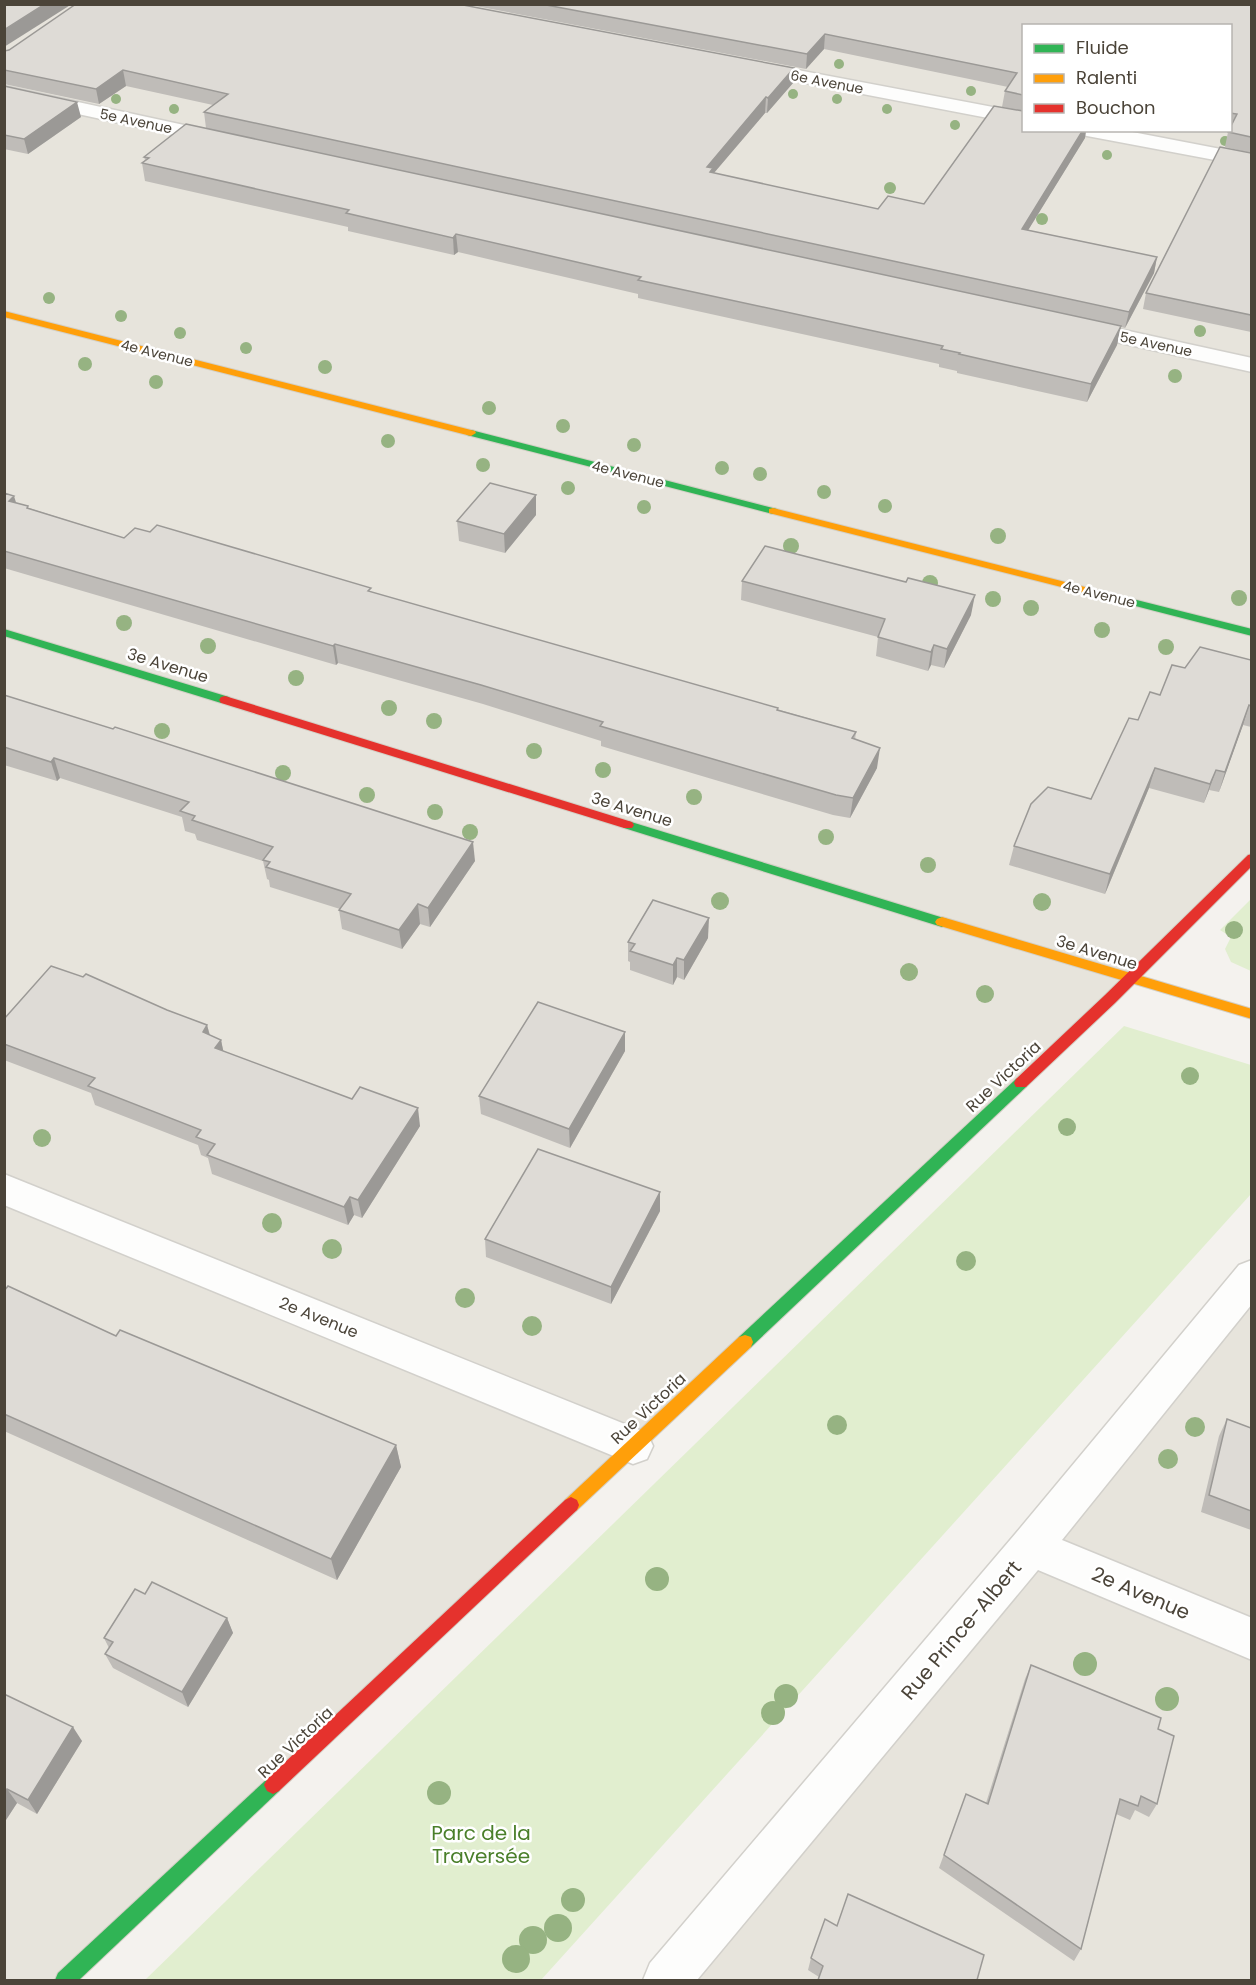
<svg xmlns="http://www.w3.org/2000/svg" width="1256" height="1985" font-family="Poppins,sans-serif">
	<rect width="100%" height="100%" fill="#f4f2ee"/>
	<g fill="#e7e4dc" fill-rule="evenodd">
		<path d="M5 5H1251V858L1110 999 61 1980H5ZM1024 26H1230V130H1024Z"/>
		<path d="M1251 1276V1980H667L1031 1547Z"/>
	</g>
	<g fill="#e1eecf">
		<path d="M1251 899V971L1231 962 1225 949 1231 937 1220 930Z"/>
		<path d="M1124 1026 1251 1065V1194L541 1980H145Z"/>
	</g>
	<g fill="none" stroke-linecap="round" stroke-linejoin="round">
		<defs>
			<g id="street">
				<path d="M750 61 1024 113V125L743 71 740 67 743 63Z"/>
				<path d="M4 86 221 133 228 135 231 139 228 143 221 145 4 98Z"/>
				<path d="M1077 130H1122L1252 155V167L1087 136 1080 134Z"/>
				<path d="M1074 319 1252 358V372L1066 331 1062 326 1066 321Z"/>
				<path d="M4 1174 647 1433 653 1446 647 1459 633 1464 4 1205Z"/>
				<path d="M1252 1260V1304L1062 1540 1252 1618V1660L1038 1570 697 1980H643L650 1963 1016 1533 1239 1265Z"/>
			</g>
			<g id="fast">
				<path d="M471 430 777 509 778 511 773 514 467 435 466 433Z"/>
				<path d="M1085 587 1252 629V636L1081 592V588Z"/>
				<path d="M4 629 229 697 231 700 229 703H221L4 636Z"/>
				<path d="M628 821 947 919 949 922 942 927 624 828 622 825 624 822Z"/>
				<path d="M1021 1077 1026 1079 1028 1083 1026 1087 751 1347 745 1349 739 1347 737 1342 739 1337 1016 1079Z"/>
				<path d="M273 1776 279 1779 282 1785 279 1791 79 1980H55L58 1973 267 1779Z"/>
			</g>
			<g id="slow">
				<path d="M4 311 475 431 476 433 471 436 4 317Z"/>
				<path d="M773 508 1089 588 1091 590 1085 593 769 513V509Z"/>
				<path d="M942 917 1252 1009V1019L937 925 935 922 937 919Z"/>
				<path d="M745 1335 751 1337 753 1342 751 1347 577 1510 571 1513 565 1510 563 1505 565 1500 739 1337Z"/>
			</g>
			<g id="jam">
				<path d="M225 696 632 822 634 825 632 828H624L221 703 219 700 221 697Z"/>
				<path d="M1252 854V866L1115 1003 1026 1087H1016L1014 1083 1016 1079 1105 995 1248 855Z"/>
				<path d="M571 1497 577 1500 579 1505 577 1510 279 1791 273 1794 267 1791 264 1785 267 1779 565 1500Z"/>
			</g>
		</defs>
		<use href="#street" stroke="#d2d0cb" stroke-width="3"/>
		<use href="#fast" stroke="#d3cfc5" stroke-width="2"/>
		<use href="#slow" stroke="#d3cfc5" stroke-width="2"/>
		<use href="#jam" stroke="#d3cfc5" stroke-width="2"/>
		<use href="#street" fill="#fdfdfc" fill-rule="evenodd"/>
		<use href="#fast" fill="#30b455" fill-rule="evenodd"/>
		<use href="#slow" fill="#ff9f0a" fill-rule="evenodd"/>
		<use href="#jam" fill="#e5322d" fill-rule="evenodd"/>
	</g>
	<g fill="#96b382">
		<circle cx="839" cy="64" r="5"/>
		<circle cx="971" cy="91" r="5"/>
		<circle cx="793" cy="94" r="5"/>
		<circle cx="116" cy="99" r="5"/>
		<circle cx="837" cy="99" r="5"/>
		<circle cx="174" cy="109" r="5"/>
		<circle cx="887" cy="109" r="5"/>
		<circle cx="955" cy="125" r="5"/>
		<circle cx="1225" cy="141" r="5"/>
		<circle cx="1107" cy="155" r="5"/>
		<circle cx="890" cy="188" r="6"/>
		<circle cx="1042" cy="219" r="6"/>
		<circle cx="49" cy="298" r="6"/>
		<circle cx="121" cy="316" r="6"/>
		<circle cx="1200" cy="331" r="6"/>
		<circle cx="180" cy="333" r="6"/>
		<circle cx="246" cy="348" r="6"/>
		<circle cx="85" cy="364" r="7"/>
		<circle cx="325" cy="367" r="7"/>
		<circle cx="1175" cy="376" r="7"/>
		<circle cx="156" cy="382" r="7"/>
		<circle cx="489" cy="408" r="7"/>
		<circle cx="563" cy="426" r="7"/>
		<circle cx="388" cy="441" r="7"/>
		<circle cx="634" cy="445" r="7"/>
		<circle cx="483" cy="465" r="7"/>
		<circle cx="722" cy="468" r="7"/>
		<circle cx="760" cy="474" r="7"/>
		<circle cx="568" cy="488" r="7"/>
		<circle cx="824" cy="492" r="7"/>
		<circle cx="885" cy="506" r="7"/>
		<circle cx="644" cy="507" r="7"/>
		<circle cx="998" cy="536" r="8"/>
		<circle cx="791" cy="546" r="8"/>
		<circle cx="930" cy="583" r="8"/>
		<circle cx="1239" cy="598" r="8"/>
		<circle cx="993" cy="599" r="8"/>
		<circle cx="1031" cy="608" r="8"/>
		<circle cx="124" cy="623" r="8"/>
		<circle cx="1102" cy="630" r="8"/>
		<circle cx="208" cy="646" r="8"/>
		<circle cx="1166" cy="647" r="8"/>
		<circle cx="296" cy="678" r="8"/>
		<circle cx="389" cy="708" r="8"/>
		<circle cx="434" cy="721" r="8"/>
		<circle cx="162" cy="731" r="8"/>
		<circle cx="534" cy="751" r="8"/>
		<circle cx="603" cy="770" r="8"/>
		<circle cx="283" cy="773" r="8"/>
		<circle cx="367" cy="795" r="8"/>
		<circle cx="694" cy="797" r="8"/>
		<circle cx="435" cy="812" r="8"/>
		<circle cx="470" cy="832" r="8"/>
		<circle cx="826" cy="837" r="8"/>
		<circle cx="928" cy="865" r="8"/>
		<circle cx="720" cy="901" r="9"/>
		<circle cx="1042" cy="902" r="9"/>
		<circle cx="1234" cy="930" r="9"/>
		<circle cx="909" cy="972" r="9"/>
		<circle cx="985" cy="994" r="9"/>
		<circle cx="1190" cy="1076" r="9"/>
		<circle cx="1067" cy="1127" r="9"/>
		<circle cx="42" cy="1138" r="9"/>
		<circle cx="272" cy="1223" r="10"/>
		<circle cx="332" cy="1249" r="10"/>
		<circle cx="966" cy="1261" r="10"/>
		<circle cx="465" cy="1298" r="10"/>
		<circle cx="532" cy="1326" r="10"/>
		<circle cx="837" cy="1425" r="10"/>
		<circle cx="1195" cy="1427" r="10"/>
		<circle cx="1168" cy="1459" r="10"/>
		<circle cx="657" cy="1579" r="12"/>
		<circle cx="1085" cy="1664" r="12"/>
		<circle cx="786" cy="1696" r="12"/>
		<circle cx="1167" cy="1699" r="12"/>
		<circle cx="773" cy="1713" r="12"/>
		<circle cx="439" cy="1793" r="12"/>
		<circle cx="573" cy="1900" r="12"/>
		<circle cx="558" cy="1928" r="14"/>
		<circle cx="533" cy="1940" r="14"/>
		<circle cx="516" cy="1959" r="14"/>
	</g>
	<g fill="#bfbcb8">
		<path d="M465 4H1251V332L1143 309 1146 293 1246 152 1225 147 1228 132 1230 130V26H1023V130H1086L1085 138 1028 230 1157 257 1154 273 1125 328 1121 327 1117 345 1087 402 957 373V371L939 367V364L638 298V294L458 252 454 255 348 231V227L145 181 142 163 145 160 144 157 206 128 204 112 213 105 126 86 99 104 4 84V51L793 83 767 113H765L714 173 878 209 924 204 1016 110 1002 107 1005 91 1008 87 824 49 806 69Z"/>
		<path d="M4 86 81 117 28 154 4 149Z"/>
		<path d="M4 493 16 503 28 506 29 508 124 538 372 592 856 732 855 740 877 768 850 818 833 815 601 746V741L483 704 338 663 336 665 4 568Z"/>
		<path d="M536 515 505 553 459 541 457 521Z"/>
		<path d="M742 581 971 615 944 668 931 665 928 671 876 656 878 637 741 600Z"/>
		<path d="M1251 660V727L1243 725 1219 792 1209 790 1204 803 1149 788 1105 894 1009 865 1014 846 1091 799 1160 695 1185 668Z"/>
		<path d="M4 695 475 861 430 927 420 924 402 949 342 929 339 910 340 909 270 887 269 880 267 879 263 861 197 840 195 834 185 831 182 817 60 778 57 781 4 765Z"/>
		<path d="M708 938 684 980 677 977 673 985 630 970V962L628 961V942Z"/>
		<path d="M167 1010 207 1025 210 1035 221 1040 223 1051 420 1126 362 1218 354 1215 348 1225 212 1174 208 1158 201 1155 198 1145 95 1105 91 1093 4 1060V1019Z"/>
		<path d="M625 1032V1051L570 1148 481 1114 479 1096Z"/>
		<path d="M660 1192V1211L611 1304 486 1257 485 1239Z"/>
		<path d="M4 1291 116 1336 396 1445 401 1467 337 1580 4 1431Z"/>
		<path d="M1227 1419 1251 1428V1530L1201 1512 1219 1436Z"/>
		<path d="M145 1594 227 1618 233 1633 188 1707 113 1668 105 1654 109 1648 104 1638Z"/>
		<path d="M1031 1665 1158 1729 1157 1804 1149 1817 1135 1810 1130 1820 1116 1814 1081 1949 1074 1961 939 1868 966 1794 986 1803 1025 1679Z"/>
		<path d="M4 1694 82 1741 37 1814 17 1803 4 1823Z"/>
		<path d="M837 1926 819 1977 808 1970 811 1958Z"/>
	</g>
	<g fill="#9b9996">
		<path d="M45 4H72L4 47V30Z"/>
		<path d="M825 34 824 49 806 69 807 54Z"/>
		<path d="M794 68 793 83 767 113 768 98Z"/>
		<path d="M123 70 126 86 99 104 96 89Z"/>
		<path d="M766 97 765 113 713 174 707 167Z"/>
		<path d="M77 102 81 117 28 154 24 139Z"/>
		<path d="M1083 130H1086L1085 138 1019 245 1022 229Z"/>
		<path d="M456 234 458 252 454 255 453 238Z"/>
		<path d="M1157 257 1154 273 1125 328 1129 312Z"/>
		<path d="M1121 326 1117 345 1087 402 1091 384Z"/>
		<path d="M536 495V515L505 553 504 534Z"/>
		<path d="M14 496 20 515 9 501Z"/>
		<path d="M975 595 971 615 944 668 947 649Z"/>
		<path d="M335 644 338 663 336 665 333 646Z"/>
		<path d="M934 645 931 665 928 671 931 652Z"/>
		<path d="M1249 705 1243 725 1219 792 1225 772Z"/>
		<path d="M880 748 877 768 850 818 853 798Z"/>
		<path d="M54 758 60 778 57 781 51 762Z"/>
		<path d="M1155 768 1149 788 1105 894 1110 874Z"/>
		<path d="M1216 770 1209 790 1204 803 1210 784Z"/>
		<path d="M473 842 475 861 430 927 428 908Z"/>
		<path d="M418 904 420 924 402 949 399 930Z"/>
		<path d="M709 918 708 938 684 980V960Z"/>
		<path d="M677 958V977L673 985V965Z"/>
		<path d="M207 1025 212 1044 203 1032Z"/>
		<path d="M625 1032V1051L570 1148 569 1129Z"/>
		<path d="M221 1040 225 1059 215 1048Z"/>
		<path d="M418 1108 420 1126 362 1218 358 1200Z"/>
		<path d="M660 1192V1211L611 1304V1287Z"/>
		<path d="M350 1197 354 1215 348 1225 344 1207Z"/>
		<path d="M396 1445 401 1467 337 1580 331 1559Z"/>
		<path d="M227 1618 233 1633 188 1707 182 1692Z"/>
		<path d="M73 1727 82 1741 37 1814 28 1800Z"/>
		<path d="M7 1789 17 1803 4 1823V1794Z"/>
	</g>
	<g fill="#dedbd6" stroke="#9b9996" stroke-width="1.5">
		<path d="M4 4H45L4 30Z"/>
		<path d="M76 4H458L794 68 768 98 766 97 707 167 713 168 710 172 878 209 888 196 924 204 994 106 1023 111V130H1083L1022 229 1157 257 1129 312 204 112 228 94 123 70 96 89 4 70V51L9 50Z"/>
		<path d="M541 4H1251V137L1228 132 1229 130H1230V128L1237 114 1230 113V26H1023V95L1005 91 1017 73 825 34 807 54Z"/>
		<path d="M4 86 77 102 24 139 4 135Z"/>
		<path d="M186 124 1121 326 1091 384 959 354 960 353 941 349 943 346 638 280 641 277 456 234 453 238 346 213 349 210 142 163 149 158 144 157Z"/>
		<path d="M1220 147 1251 153V315L1146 293Z"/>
		<path d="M490 483 536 495 504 534 457 521Z"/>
		<path d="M4 493 14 496 9 501 28 506 27 508 124 538 135 528 150 532 157 525 371 588 368 591 778 708 777 710 856 732 852 738 880 748 853 798 836 795 600 726 603 722 481 685 335 644 333 646 4 551Z"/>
		<path d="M765 546 906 582 908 578 975 595 947 649 934 645 931 652 878 637 885 619 742 581Z"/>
		<path d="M1200 647 1251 660V706L1249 705 1225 772 1216 770 1210 784 1155 768 1110 874 1014 846 1031 804 1048 787 1091 799 1129 718 1138 720 1150 692 1160 695 1172 665 1185 668Z"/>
		<path d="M4 695 113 729 115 727 473 842 428 908 418 904 399 930 339 910 351 894 266 867 270 862 263 860 273 847 192 820 195 816 180 811 189 802 54 758 51 762 4 747Z"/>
		<path d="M653 900 709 918 684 960 677 958 673 965 630 951 635 944 628 942Z"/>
		<path d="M51 966 83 977 86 974 167 1010 207 1025 203 1032 221 1040 215 1048 352 1099 360 1087 418 1108 358 1200 350 1197 344 1207 207 1155 215 1144 196 1137 201 1130 88 1086 95 1078 4 1044V1019Z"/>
		<path d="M538 1002 625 1032 569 1129 479 1096Z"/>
		<path d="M538 1149 660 1192 611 1287 485 1239Z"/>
		<path d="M8 1286 116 1336 120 1330 396 1445 331 1559 4 1414V1291Z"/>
		<path d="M1227 1419 1251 1428V1511L1209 1495Z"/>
		<path d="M152 1582 227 1618 182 1692 105 1654 113 1642 104 1638 135 1589 145 1594Z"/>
		<path d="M1031 1665 1161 1718 1158 1729 1174 1736 1157 1804 1141 1796 1138 1806 1120 1799 1081 1949 944 1855 966 1794 988 1804Z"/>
		<path d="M4 1694 73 1727 28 1800 7 1789 4 1794Z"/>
		<path d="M848 1894 984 1955 977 1980H818L823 1966 811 1958 825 1919 837 1926Z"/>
	</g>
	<g text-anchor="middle" stroke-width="5" stroke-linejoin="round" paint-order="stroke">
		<g font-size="14" fill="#4b4439" stroke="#fff">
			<text transform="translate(827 82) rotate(11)" y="5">6e Avenue</text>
			<text transform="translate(136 121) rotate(12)" y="5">5e Avenue</text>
			<text transform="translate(1156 344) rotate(12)" y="5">5e Avenue</text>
			<text transform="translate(157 353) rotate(14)" y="5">4e Avenue</text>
			<text transform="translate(628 474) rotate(14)" y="5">4e Avenue</text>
			<text transform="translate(1099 594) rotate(14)" y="5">4e Avenue</text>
		</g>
		<g font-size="16" fill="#4b4439" stroke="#fff">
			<text transform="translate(168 665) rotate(17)" y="6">3e Avenue</text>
			<text transform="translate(632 809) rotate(17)" y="6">3e Avenue</text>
			<text transform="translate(1097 952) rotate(17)" y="6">3e Avenue</text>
			<text transform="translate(1003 1076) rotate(-43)" y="6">Rue Victoria</text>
			<text transform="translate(319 1317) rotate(22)" y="6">2e Avenue</text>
			<text transform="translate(648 1408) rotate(-43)" y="6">Rue Victoria</text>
			<text transform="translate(295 1742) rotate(-43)" y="6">Rue Victoria</text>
		</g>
		<g font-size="20" fill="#4b4439" stroke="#fff">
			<text transform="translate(1141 1593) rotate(23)" y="7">2e Avenue</text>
			<text transform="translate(961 1630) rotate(-50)" y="7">Rue Prince-Albert</text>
		</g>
		<g font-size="20" fill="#4a7f2a" stroke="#fff">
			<text x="481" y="1840">Parc de la<tspan x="481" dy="23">Traversée</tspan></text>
		</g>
	</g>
	<rect width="1256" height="1985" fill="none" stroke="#4b4439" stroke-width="12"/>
	<rect x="1022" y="24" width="210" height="108" fill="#ffffff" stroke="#b7b4b0" stroke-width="1.5"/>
	<rect x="1034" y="44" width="30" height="9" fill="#30b455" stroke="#b7b4b0" stroke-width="1.5"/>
	<text x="1076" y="54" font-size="18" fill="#4b4439">Fluide</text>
	<rect x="1034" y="74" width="30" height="9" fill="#ff9f0a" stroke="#b7b4b0" stroke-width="1.5"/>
	<text x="1076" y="84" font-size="18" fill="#4b4439">Ralenti</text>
	<rect x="1034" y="104" width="30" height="9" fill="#e5322d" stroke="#b7b4b0" stroke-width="1.5"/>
	<text x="1076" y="114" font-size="18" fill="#4b4439">Bouchon</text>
</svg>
